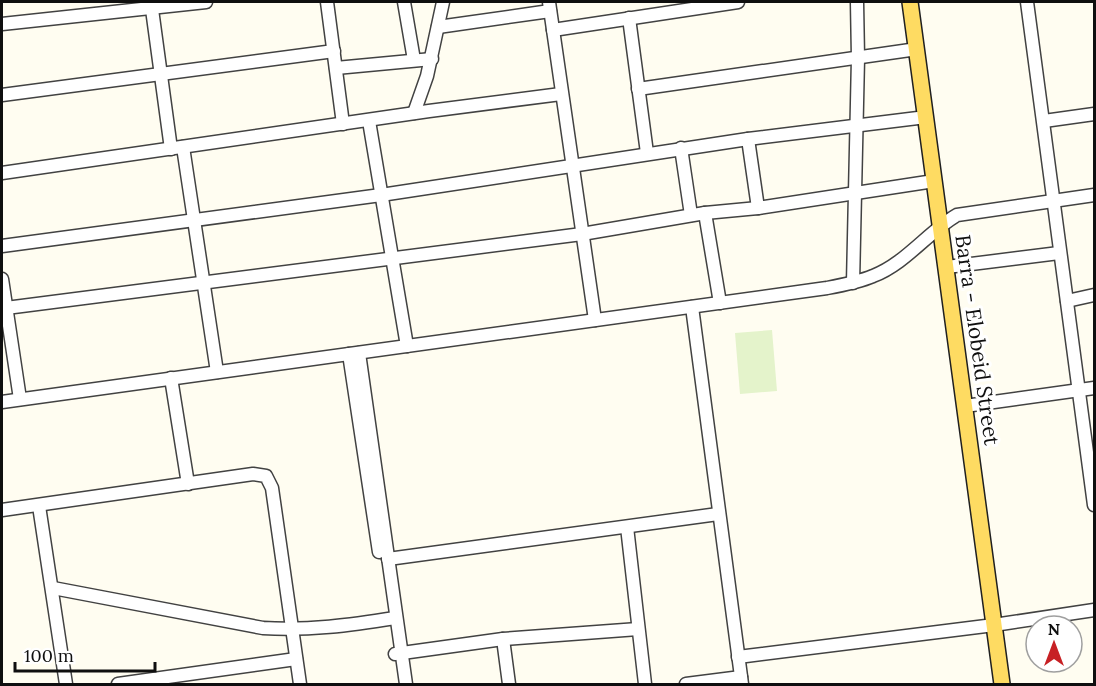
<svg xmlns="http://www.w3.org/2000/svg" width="1096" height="686" font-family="Lora,serif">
	<rect width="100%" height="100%" fill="#fffdf1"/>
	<path fill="#e4f3cb" d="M772 330 777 391 740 394 735 333Z"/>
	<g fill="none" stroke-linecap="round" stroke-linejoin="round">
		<defs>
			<g id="minor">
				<path d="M151 2 171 149"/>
				<path d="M327 2 343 124"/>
				<path d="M404 2 414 60"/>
				<path d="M549 2 595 320"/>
				<path d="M1027 2 1094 505"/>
				<path d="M629 18 647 153"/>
				<path d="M2 24 206 2"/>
				<path d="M438 27 550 11"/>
				<path d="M553 30 738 2"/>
				<path d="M336 68 432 59"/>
				<path d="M638 89 917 49"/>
				<path d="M2 95 334 51"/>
				<path d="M414 113 427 76 443 2"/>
				<path d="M369 121 407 346"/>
				<path d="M1044 121 1094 114"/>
				<path d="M748 139 758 208"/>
				<path d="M183 147 217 372"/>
				<path d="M681 148 691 215"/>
				<path d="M2 173 429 111 561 94"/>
				<path d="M705 213 720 303"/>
				<path d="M2 246 381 195 748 139 926 117"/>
				<path d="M947 267 1059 253"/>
				<path d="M2 279 20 399"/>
				<path d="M853 283 858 58 857 2"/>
				<path d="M1067 301 1094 295"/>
				<path d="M692 307 742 684"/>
				<path d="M6 308 582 234 705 213 758 208 934 181"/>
				<path d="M359 353 406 684"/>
				<path d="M349 354 379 552"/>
				<path d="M171 378 188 484"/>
				<path d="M2 402 827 288C843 285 859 282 873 276 905 264 928 232 957 215L1094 195"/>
				<path d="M965 406 1094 388"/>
				<path d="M39 506 66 684"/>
				<path d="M2 510 253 474 266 476 272 488 300 684"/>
				<path d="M627 527 645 684"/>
				<path d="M388 559 718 514"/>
				<path d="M53 588 263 628C308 631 351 625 395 618"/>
				<path d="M503 639 509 684"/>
				<path d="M395 654 503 639 638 629"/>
				<path d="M738 657 994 625 1094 610"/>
				<path d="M118 684 296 659"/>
				<path d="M686 684 741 677"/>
			</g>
			<path id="major" d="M910 2 1002 684"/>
		</defs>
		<use href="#minor" stroke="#424242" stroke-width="15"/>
		<use href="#major" stroke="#202020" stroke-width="18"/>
		<use href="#minor" stroke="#fff" stroke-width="12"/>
		<use href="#major" stroke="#fedb62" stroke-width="15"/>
	</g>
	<g text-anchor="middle" stroke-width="6" stroke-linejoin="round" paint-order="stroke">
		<g font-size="21" fill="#0f0f0f" stroke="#fff">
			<text transform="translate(977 340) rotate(82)" y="7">Barra - Elobeid Street</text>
		</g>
	</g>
	<rect width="1096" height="686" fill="none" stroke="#0f0f0f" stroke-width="6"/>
	<g transform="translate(1054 644)"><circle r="28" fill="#ffffff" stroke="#9f9f9f" stroke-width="1.5"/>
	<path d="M0-4.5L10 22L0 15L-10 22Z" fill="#c72024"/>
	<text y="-9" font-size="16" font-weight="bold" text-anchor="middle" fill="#0f0f0f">N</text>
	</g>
	<path d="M15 662v9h140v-9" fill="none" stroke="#0f0f0f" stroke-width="3"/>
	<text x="24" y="662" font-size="18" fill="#0f0f0f" stroke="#ffffff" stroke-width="4.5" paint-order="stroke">100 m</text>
</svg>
